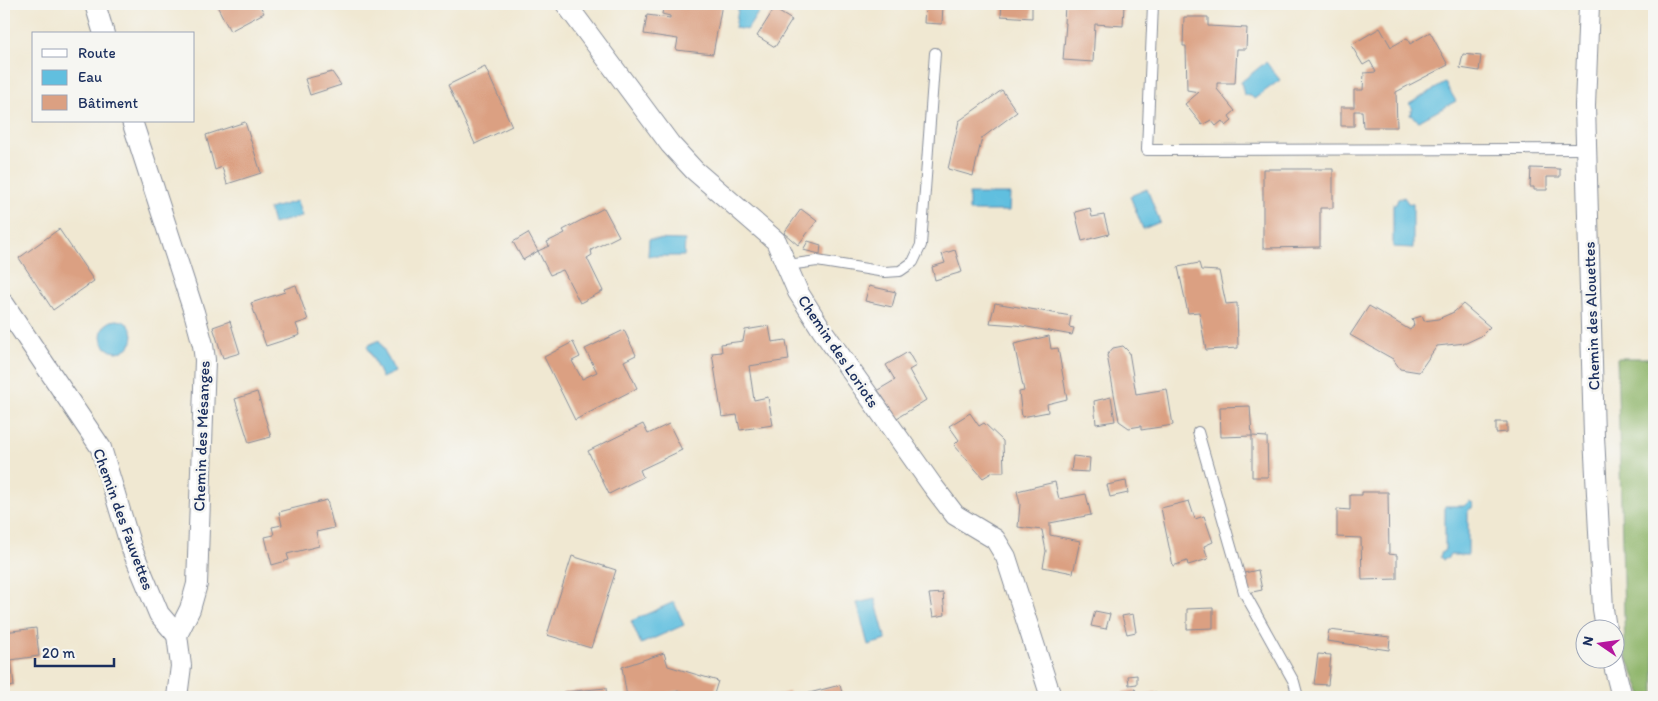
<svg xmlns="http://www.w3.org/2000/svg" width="1658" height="701" font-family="Itim,sans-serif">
	<rect width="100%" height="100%" fill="#f6f6f2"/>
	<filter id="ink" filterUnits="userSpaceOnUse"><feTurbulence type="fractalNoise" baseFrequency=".02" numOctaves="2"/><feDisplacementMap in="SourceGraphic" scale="10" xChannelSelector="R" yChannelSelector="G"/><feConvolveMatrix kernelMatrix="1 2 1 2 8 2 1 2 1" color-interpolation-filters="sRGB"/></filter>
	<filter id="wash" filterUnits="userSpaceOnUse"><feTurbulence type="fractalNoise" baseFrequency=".0096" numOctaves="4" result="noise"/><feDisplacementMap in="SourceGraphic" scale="20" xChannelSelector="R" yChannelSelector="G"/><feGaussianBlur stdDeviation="1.12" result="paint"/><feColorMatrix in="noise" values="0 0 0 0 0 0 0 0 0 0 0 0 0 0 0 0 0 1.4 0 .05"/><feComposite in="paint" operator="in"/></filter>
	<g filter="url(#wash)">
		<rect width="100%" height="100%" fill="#f0e8d2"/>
		<path fill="#8fb56b" stroke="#557264" d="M1617 358H1654V697H1643L1625 653Z"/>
		<g fill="#61bfdf" stroke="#3e779e">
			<path d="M739 4H760L761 8 747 30 735 28Z"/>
			<path d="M1266 62 1280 80 1254 99 1251 96 1244 95 1241 82Z"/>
			<path d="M1445 83 1456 101 1419 121 1410 115 1412 107 1409 104Z"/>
			<path d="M1147 189 1160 222 1143 229 1130 196Z"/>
			<path d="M969 194H1010L1009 211H969Z"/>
			<path d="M1404 197 1408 203 1413 204V248L1393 247V204H1396L1398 199Z"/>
			<path d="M297 201 302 216 273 224 269 209Z"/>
			<path d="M649 239 685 240 684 256H648Z"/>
			<circle cx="117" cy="336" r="16"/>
			<path d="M379 340 395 372 382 378 367 346Z"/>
			<path d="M1469 501 1473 503 1472 508 1468 510V555H1449L1448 558 1443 560 1440 557 1442 552 1445 550V506H1464Z"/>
			<path d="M875 599 886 640 868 645 857 603Z"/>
			<path d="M674 602 684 625 641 644 631 621Z"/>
		</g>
		<g id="blocks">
			<g fill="#dba082">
				<path d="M216 4H259L264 13 230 31Z"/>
				<path d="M664 4H722L713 54 676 50 678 39 644 34 647 15 670 18V16L662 14Z"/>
				<path d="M925 4H943L942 24 924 23Z"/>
				<path d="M1002 4H1032V18L1001 16Z"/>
				<path d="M1065 4H1124L1123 26 1095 24 1093 62 1063 60 1066 23H1064Z"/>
				<path d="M774 9 792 20 775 47 757 36Z"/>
				<path d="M1184 17H1208V26L1247 28 1246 49H1237L1235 83H1217V89L1235 111 1229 116 1232 121 1226 126 1222 121 1216 126 1211 120 1202 125 1185 104 1199 92 1187 90 1186 46H1183Z"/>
				<path d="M1380 28 1391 47 1407 38 1410 44 1430 32 1448 65 1396 92 1397 127H1363L1362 111H1354V126H1341V107H1354V90H1363L1364 73 1376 72 1370 61 1363 65 1351 45Z"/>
				<path d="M1463 54 1481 56 1479 71 1460 68Z"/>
				<path d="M485 67 512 126 475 144 448 85Z"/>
				<path d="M332 72 341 85 310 95 305 79Z"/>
				<path d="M1002 90 1017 112 982 138 973 176 948 169 959 121Z"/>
				<path d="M245 122 261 173 227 184 222 167 215 170 206 135Z"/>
				<path d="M1531 168 1560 169V177H1547V190H1534V187H1530Z"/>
				<path d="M1263 169H1333V208H1320V247L1263 248Z"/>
				<path d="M604 208 619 236 591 250 592 255 587 258 603 291 580 303 563 270 550 275 538 251 549 246 547 242 565 233 563 230Z"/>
				<path d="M1090 208 1092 217 1104 215 1109 234 1082 241 1075 212Z"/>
				<path d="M801 209 817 221 798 245 784 233Z"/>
				<path d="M59 229 94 281 53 310 19 258Z"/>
				<path d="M528 233 538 251 523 260 513 242Z"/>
				<path d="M808 241 821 245 820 254 803 250Z"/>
				<path d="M955 250 962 272 935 280 932 267 945 263 942 254Z"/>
				<path d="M1199 263 1201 270 1219 271 1226 304 1237 303 1238 348 1206 350 1199 312 1188 313 1178 267Z"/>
				<path d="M296 285 308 320 296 324 300 335 266 346 251 303 285 292 284 289Z"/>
				<path d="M869 286 896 292 892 307 865 301Z"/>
				<path d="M995 303 1071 316 1069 327 1074 328 1072 335 1016 325 990 323Z"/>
				<path d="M1463 304 1490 327 1481 336 1466 343 1437 346 1419 372 1400 369 1393 359 1350 335 1369 306 1410 330 1414 325 1412 319 1422 316 1424 321 1438 319 1454 312Z"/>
				<path d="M230 321 240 353 223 358 213 327Z"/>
				<path d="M769 326 772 342 786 340 789 360 749 366 754 400 768 397 773 425 740 430 737 415 722 417 712 353 722 352 721 344 743 341 745 330Z"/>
				<path d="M624 330 636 355 624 361 637 388 575 420 544 357 573 342 580 357 572 361 582 379 597 372 585 349Z"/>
				<path d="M1049 336 1051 349 1058 348 1067 399 1047 404 1048 412 1022 417 1019 392 1024 391 1014 344Z"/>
				<path d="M1123 346 1129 352 1136 394 1167 389 1173 425 1141 430V426L1129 428 1119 421 1107 355 1113 348Z"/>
				<path d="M908 352 916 366 909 370 926 400 897 418 878 390 895 380 886 365Z"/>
				<path d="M257 392 271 437 249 443 235 399Z"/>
				<path d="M1111 397 1115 421 1096 424 1094 401Z"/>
				<path d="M1250 406 1252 436 1267 437 1268 477H1252V436L1221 437 1220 407Z"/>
				<path d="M970 413 979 426 984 423 1003 441 1004 472H993L983 478 954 445 959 440 949 426Z"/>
				<path d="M1496 422H1507V432L1496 433Z"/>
				<path d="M643 424 648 434 669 424 682 450 640 470 643 477 609 494 588 451Z"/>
				<path d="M1073 456 1090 458 1089 472 1071 471Z"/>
				<path d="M1126 481 1128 493 1110 497 1107 485Z"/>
				<path d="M1055 482 1059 499 1086 494 1091 515 1050 523V535L1080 541 1073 573 1043 567 1046 551 1042 530 1018 527 1020 504 1017 491Z"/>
				<path d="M1362 492H1388L1389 554 1397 555V579L1362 580 1361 538 1337 537V509L1350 510V495H1362Z"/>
				<path d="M327 500 334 528 316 532 319 546 287 554 289 560 272 565 265 537 274 535 272 527 282 525 279 512Z"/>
				<path d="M1189 501 1195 519 1204 516 1213 542 1204 546 1208 559 1188 565 1187 561 1173 566 1161 508Z"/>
				<path d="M572 556 616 570 591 648 547 635Z"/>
				<path d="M1258 570 1262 590 1248 593 1244 573Z"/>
				<path d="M943 593 945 615 933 617 929 594Z"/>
				<path d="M1213 608V628L1187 629V609Z"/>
				<path d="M1095 611 1110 614 1106 629 1091 626Z"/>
				<path d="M1133 614 1136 632 1127 634 1122 616Z"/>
				<path d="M36 628 39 656 11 660 14 686 4 688V632Z"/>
				<path d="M1329 630 1390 637 1389 650 1327 641Z"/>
				<path d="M664 653 668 666 718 681 713 697H684L685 693 678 691 643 697H627L622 667Z"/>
				<path d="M1318 654 1331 655 1328 685 1314 684Z"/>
				<path d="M1137 675V684L1129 685 1128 676Z"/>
				<path d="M840 685 843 697H794Z"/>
				<path d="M606 688 607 697H565L564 692Z"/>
				<path d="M1135 689 1138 696 1156 692 1157 697H1124L1123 692Z"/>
				<path d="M789 692 791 697H771Z"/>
			</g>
		</g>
	</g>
	<g filter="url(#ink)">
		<use href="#blocks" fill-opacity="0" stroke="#868c98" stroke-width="1"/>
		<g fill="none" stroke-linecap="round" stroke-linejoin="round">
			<defs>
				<g id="lane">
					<path d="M1153 4 1147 150 1586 149"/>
					<path d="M788 265 817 261 885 272 900 271 913 262 921 245 935 53"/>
					<path d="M1198 432 1244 592 1294 682 1298 697"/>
				</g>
				<g id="street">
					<path d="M95 4 104 34"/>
					<path d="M566 4 670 144 694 170 776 241 798 292 822 330 932 485 955 515 995 539 1006 557 1051 697"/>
					<path d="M1589 4 1585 106 1594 436 1603 609 1606 628"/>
					<path d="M132 121 194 312 203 345 205 360 197 584 190 609 177 635 181 666 177 697"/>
					<path d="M4 304 101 448 131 547 159 614 177 635"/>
					<path d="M1612 658 1622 697"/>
				</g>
			</defs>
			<use href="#lane" stroke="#868c98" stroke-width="12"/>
			<use href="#street" stroke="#868c98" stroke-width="22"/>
			<use href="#lane" stroke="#fff" stroke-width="10"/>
			<use href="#street" stroke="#fff" stroke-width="20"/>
		</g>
	</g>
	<g text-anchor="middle" stroke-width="5" stroke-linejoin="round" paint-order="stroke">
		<g font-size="16" fill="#1b2f5e" stroke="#f6f6f2">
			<text transform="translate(1591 316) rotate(-92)" y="6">Chemin des Alouettes</text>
			<text transform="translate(839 351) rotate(56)" y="6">Chemin des Loriots</text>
			<text transform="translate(201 436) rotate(-88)" y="6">Chemin des Mésanges</text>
			<text transform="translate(124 519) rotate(70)" y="6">Chemin des Fauvettes</text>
		</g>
	</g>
	<rect width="1658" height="701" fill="none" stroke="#f6f6f2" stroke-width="20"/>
	<rect x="32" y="32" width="162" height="90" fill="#f6f6f2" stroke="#9ea6b7"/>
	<rect x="42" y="49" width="25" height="8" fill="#ffffff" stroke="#9ea6b7"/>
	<text x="78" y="58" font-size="15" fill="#1b2f5e">Route</text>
	<rect x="42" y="70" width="25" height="15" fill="#61bfdf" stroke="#9ea6b7"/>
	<text x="78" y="82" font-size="15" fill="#1b2f5e">Eau</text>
	<rect x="42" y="95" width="25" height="15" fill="#dba082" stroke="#9ea6b7"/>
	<text x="78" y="108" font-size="15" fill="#1b2f5e">Bâtiment</text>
	<g transform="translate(1600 644) rotate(283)"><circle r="24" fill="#f6f6f2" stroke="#9ea6b7"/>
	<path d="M0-4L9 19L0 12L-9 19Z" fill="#b5179e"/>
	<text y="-8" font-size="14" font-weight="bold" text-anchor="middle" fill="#1b2f5e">N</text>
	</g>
	<path d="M35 658v8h79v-8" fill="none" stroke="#1b2f5e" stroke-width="2.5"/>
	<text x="42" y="658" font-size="15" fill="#1b2f5e" stroke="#f6f6f2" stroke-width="4" paint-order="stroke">20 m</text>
</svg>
